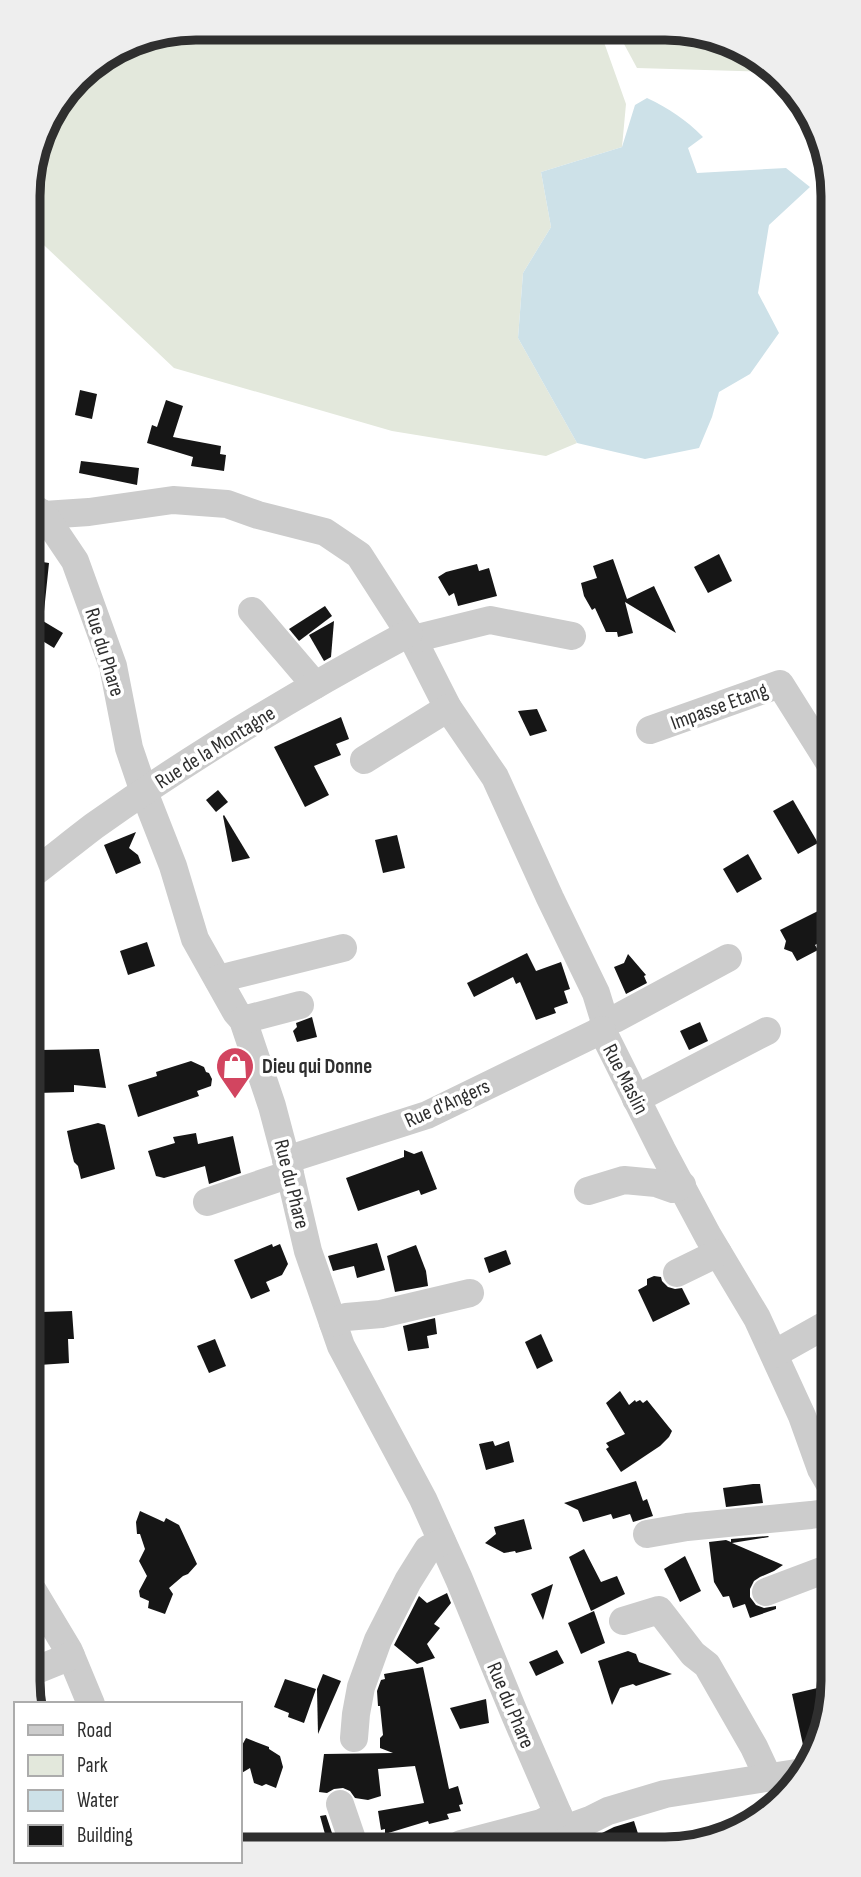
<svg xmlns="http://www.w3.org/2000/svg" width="861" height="1877" font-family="'Sofia Sans Condensed',sans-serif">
	<rect width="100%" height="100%" fill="#fff"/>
	<g fill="#e3e8dc">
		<path d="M196 28 600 31 626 104 622 147 541 172 551 227 523 273 518 338 577 443 546 456 392 431 174 368 29 231 28 185 45 122 85 70 132 41Z"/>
		<path d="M617 31H697L777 72 637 68Z"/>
	</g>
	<path fill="#cde1e8" d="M647 98C670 109 685 119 703 137L688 148 697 173 786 168 810 187 769 225 758 293 779 333 750 374 719 392 712 417 699 448 645 459 577 443 518 338 523 273 551 227 541 172 622 147 635 105Z"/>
	<g fill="#161616">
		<path d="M80 390 97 394 92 419 75 415Z"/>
		<path d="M166 400 183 406 173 437 221 446 220 454 226 455 224 471 191 466 193 457 147 443 152 425 157 427Z"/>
		<path d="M81 461 139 468 137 485 79 473Z"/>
		<path d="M719 554 732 581 708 593 694 567Z"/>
		<path d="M613 559 627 599 654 586 676 633 625 602 633 633 618 637 617 632H606L595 608 592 610 584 596 581 583 597 578 593 566Z"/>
		<path d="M36 561 49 563 43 621 63 633 54 648 41 640H30V601Z"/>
		<path d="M477 564 479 571 489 568 497 596 458 606 454 593 449 596 438 577 446 572Z"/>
		<path d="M325 606 332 616 299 641 289 629Z"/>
		<path d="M334 621 331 657 324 661 309 635Z"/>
		<path d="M537 709 547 731 530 736 518 711Z"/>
		<path d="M341 717 349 739 336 744 341 755 314 766 329 795 305 807 274 747Z"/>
		<path d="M218 790 228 802 216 812 206 800Z"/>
		<path d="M793 800 818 843 798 854 773 811Z"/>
		<path d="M224 815 250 858 232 862 223 816Z"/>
		<path d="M136 832 129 848 138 855 141 863 116 874 104 845Z"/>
		<path d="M397 835 405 868 383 873 375 840Z"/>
		<path d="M748 854 762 879 737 893 723 869Z"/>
		<path d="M818 911 830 937 815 945 818 950 797 961 792 952 784 949 786 941 780 930Z"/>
		<path d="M147 942 155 966 128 975 120 951Z"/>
		<path d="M527 953 536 971 561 962 570 989 564 991 568 1003 554 1008 556 1013 536 1020 520 982 516 984 513 977 474 997 467 983Z"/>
		<path d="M628 954 646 975 644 976 647 983 626 994 614 967 624 963Z"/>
		<path d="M312 1017 317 1037 297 1042 293 1031 297 1027 296 1023Z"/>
		<path d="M700 1022 708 1041 689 1050 680 1031Z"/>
		<path d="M99 1049 106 1088 74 1085V1092L37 1093 34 1072 41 1070 40 1050Z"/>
		<path d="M191 1061 204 1067 206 1072 209 1073 212 1079 211 1086 197 1091 199 1096 138 1117 128 1085 157 1076 156 1072Z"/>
		<path d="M98 1123 105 1125 115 1169 81 1179 78 1166 74 1162 71 1150 67 1131Z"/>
		<path d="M196 1133 198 1144 233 1136 241 1173 209 1184 205 1166 164 1178 156 1176 148 1151 175 1143 173 1137Z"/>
		<path d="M404 1150 414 1154 422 1151 437 1189 421 1195 419 1190 358 1211 346 1178 404 1157Z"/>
		<path d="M377 1243 385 1270 357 1278 354 1266 333 1271 328 1256Z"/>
		<path d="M272 1244 273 1247 280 1244 288 1264 282 1275 266 1282 270 1291 251 1299 234 1260Z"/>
		<path d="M416 1245 426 1271 428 1286 395 1292 387 1256Z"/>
		<path d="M506 1250 511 1264 489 1273 484 1258Z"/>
		<path d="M654 1276 661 1277 662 1281 668 1287 675 1289 682 1288 690 1304 653 1322 638 1290 647 1285V1279Z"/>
		<path d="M72 1311 74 1339H68L69 1363 39 1365V1356L36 1357V1339H38L37 1329 42 1328 41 1312Z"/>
		<path d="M435 1318 437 1334 427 1336 429 1348 408 1351 403 1326Z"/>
		<path d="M541 1334 553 1361 537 1369 525 1342Z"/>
		<path d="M215 1339 226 1366 209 1373 197 1346Z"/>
		<path d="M620 1391 629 1405 635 1400 636 1402 640 1400 643 1403 647 1400 672 1431 669 1437 660 1446 621 1472 606 1449 609 1447 606 1443 625 1434 606 1403Z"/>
		<path d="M493 1441 495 1446 509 1441 514 1462 486 1470 479 1444Z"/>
		<path d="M636 1481 643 1501 647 1499 653 1516 633 1522 630 1514 613 1519 611 1514 583 1522 578 1510 564 1503Z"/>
		<path d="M753 1484H760L763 1503 726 1507 723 1488Z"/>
		<path d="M140 1511 164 1522 166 1518 179 1525 197 1564 188 1574 183 1576 169 1588 173 1594 165 1614 148 1608 149 1601 140 1597 139 1591 147 1576 139 1561 145 1549 140 1534H137L136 1522Z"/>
		<path d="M524 1519 532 1549 516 1553 515 1551 504 1553 485 1543 496 1534 494 1527Z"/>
		<path d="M768 1536 769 1537 732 1543 783 1565 774 1571 760 1577 754 1581 750 1589V1597L756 1605 764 1608 776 1606V1609L750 1618 745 1604 733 1608 729 1596 723 1597 714 1582 709 1542 726 1540 731 1542V1539Z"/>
		<path d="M584 1549 601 1582 617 1576 625 1594 591 1611 569 1557Z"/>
		<path d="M685 1556 701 1591 680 1602 664 1569Z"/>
		<path d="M553 1584 543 1620 531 1594Z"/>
		<path d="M447 1593 451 1603 434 1624 440 1628 427 1644 435 1658 417 1664 394 1645 419 1596 427 1603Z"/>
		<path d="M594 1611 605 1643 581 1654 568 1623Z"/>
		<path d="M557 1650 564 1663 536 1676 529 1662Z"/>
		<path d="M628 1651 636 1654 639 1662 672 1674 636 1686 633 1684 620 1688 612 1705 598 1661Z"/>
		<path d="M423 1667 449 1789 458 1786 463 1804 459 1805 461 1811 447 1814 449 1819 429 1824 428 1821 385 1834V1829L381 1830 378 1811 424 1803 415 1766 378 1769 381 1796 368 1800 355 1798 350 1791 343 1788 334 1789 327 1793 319 1792 324 1754 393 1753 380 1748V1738L383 1735 380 1706H378L377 1691 381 1680 385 1679 384 1674Z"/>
		<path d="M323 1674 341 1681 318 1734 317 1689Z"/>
		<path d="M285 1679 316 1689 304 1723 288 1717 289 1713 274 1707Z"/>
		<path d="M830 1685 832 1695 821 1742 803 1745 792 1694Z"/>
		<path d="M486 1699 489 1723 460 1729 450 1708Z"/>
		<path d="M246 1738 269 1747V1749L280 1756 283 1767 276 1788 266 1784 262 1786 254 1783 250 1768 240 1774V1749Z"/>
		<path d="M326 1815 336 1845H328L320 1816Z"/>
		<path d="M634 1821 641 1843 602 1844 598 1835 614 1827Z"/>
	</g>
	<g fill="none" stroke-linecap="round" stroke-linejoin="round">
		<g stroke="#ccc" stroke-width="28">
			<path d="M32 507 44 515 89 512 173 500 227 504 258 515 325 532 359 555 413 639 448 708 495 777 550 898 596 993 604 1019 602 1030 662 1150 708 1236 757 1318 802 1416 821 1469 832 1488"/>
			<path d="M44 515 75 561 113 666 129 748 144 792 173 866 195 939 236 1012 243 1020 272 1106 290 1174 308 1251 341 1346 423 1499 459 1579 515 1715 571 1844"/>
			<path d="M252 611 315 685"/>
			<path d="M413 639 490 620 572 636"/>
			<path d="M650 730 780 684 829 762"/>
			<path d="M364 760 448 708"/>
			<path d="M31 875C52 859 73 842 94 826 194 755 301 691 409 633"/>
			<path d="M218 979 343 948"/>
			<path d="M604 1019H615L728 958"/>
			<path d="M243 1020 300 1005"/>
			<path d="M636 1099 767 1031"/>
			<path d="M286 1160 427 1115 602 1030"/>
			<path d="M588 1191 624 1180 656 1183 673 1189 682 1185"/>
			<path d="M207 1202 290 1174"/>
			<path d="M677 1273 718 1253"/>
			<path d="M333 1323 346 1317 381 1314 470 1293"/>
			<path d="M774 1354 831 1322"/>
			<path d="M647 1534 687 1527 811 1515 832 1512"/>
			<path d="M33 1591 69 1651 91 1704"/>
			<path d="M766 1592 832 1567"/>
			<path d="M623 1621 659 1610 693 1654 707 1665 754 1747 768 1777"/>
			<path d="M34 1671 71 1656"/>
			<path d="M354 1738 356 1714 361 1687 378 1640 408 1581 428 1549 442 1542"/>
			<path d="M340 1804 354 1845"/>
			<path d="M565 1829 590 1820 608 1811 665 1794 803 1772"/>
			<path d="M461 1844 541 1823 558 1814"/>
		</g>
	</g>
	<defs>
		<symbol id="shop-pin" viewBox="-11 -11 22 30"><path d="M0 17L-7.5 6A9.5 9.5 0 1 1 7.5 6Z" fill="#d24560" stroke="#fff"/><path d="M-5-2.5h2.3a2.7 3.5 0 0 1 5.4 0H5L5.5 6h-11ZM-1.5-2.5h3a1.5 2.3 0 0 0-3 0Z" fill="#fff"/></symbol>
	</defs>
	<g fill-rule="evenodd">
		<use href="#shop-pin" x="213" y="1044" width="44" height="60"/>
	</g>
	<g text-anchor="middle" stroke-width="7" stroke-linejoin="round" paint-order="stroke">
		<g font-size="21" fill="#2f2f2f" stroke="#fff">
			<text transform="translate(105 652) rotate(73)" y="7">Rue du Phare</text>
			<text transform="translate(719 706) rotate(-20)" y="7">Impasse Etang</text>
			<text transform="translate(215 747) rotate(-32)" y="7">Rue de la Montagne</text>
			<text transform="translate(626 1079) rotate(63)" y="7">Rue Maslin</text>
			<text transform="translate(447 1103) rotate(-24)" y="7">Rue d'Angers</text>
			<text transform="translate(292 1184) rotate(76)" y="7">Rue du Phare</text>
			<text transform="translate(511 1705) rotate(67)" y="7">Rue du Phare</text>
		</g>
		<g font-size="21" font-weight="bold" fill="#2f2f2f" stroke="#fff" text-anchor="start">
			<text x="262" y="1073">Dieu qui Donne</text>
		</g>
	</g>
	<path d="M0 0H861V1877H0ZM196 40H665A156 156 0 0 1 821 196V1681A156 156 0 0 1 665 1837H196A156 156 0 0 1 40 1681V196A156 156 0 0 1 196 40Z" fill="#eee" fill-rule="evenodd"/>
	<path fill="none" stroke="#2f2f2f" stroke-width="9" d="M196 40H665A156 156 0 0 1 821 196V1681A156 156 0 0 1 665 1837H196A156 156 0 0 1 40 1681V196A156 156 0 0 1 196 40Z"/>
	<rect x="14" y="1702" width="228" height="161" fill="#ffffff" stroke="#acacac" stroke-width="2"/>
	<rect x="28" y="1725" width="35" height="10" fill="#cccccc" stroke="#acacac" stroke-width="2"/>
	<text x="77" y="1737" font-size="21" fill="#2f2f2f">Road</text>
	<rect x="28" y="1755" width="35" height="21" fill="#e3e8dc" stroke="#acacac" stroke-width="2"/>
	<text x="77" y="1772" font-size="21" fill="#2f2f2f">Park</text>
	<rect x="28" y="1790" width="35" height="21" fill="#cde1e8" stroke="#acacac" stroke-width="2"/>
	<text x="77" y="1807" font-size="21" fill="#2f2f2f">Water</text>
	<rect x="28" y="1825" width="35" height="21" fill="#161616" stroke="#acacac" stroke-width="2"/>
	<text x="77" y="1842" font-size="21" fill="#2f2f2f">Building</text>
</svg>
